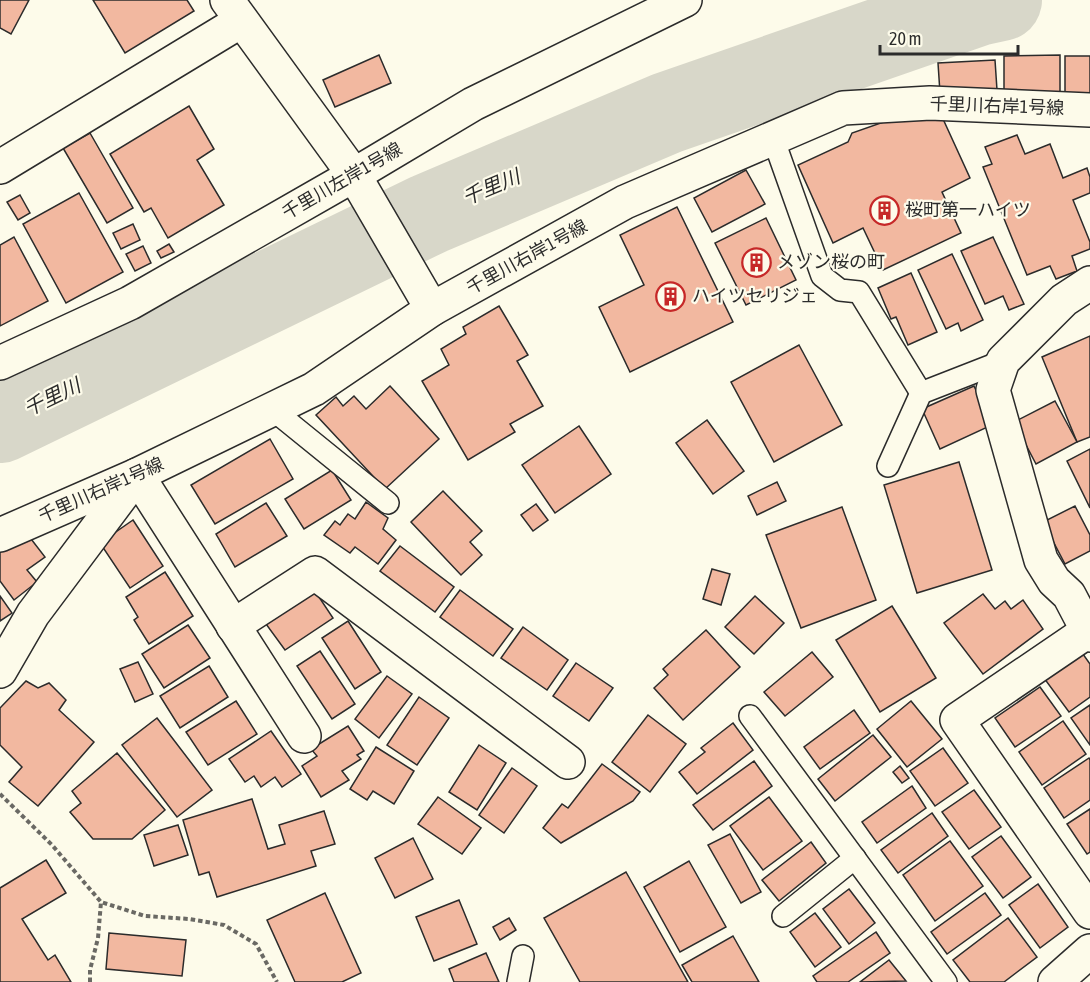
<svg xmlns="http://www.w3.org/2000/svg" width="1090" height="982" font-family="'Asap Condensed','Noto Sans JP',sans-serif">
	<rect width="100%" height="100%" fill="#fdfbea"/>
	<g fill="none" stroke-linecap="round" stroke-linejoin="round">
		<path stroke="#d8d7c9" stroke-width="82" d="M0 422 429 214 667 113 978 5 1001 0"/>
	</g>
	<g fill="#f2b8a0" stroke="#2b2b2b" stroke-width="1.5">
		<path d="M0 0H29L11 34 0 28Z"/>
		<path d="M93 0H187L194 11 125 53Z"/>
		<path d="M379 55 391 83 335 107 323 80Z"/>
		<path d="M1060 55V94L1004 95V56Z"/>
		<path d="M1065 56H1090V95L1065 94Z"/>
		<path d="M995 60 997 90 940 93 938 63Z"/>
		<path d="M189 106 214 149 197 160 224 205 168 238 151 208 144 212 110 154Z"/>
		<path d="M895 118 943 119 970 178 942 192 961 233 883 270 863 228 833 243 798 165 848 142 852 133Z"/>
		<path d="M90 133 133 208 107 223 63 148Z"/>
		<path d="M1017 135 1025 154 1050 144 1063 178 1087 168 1090 177V193L1073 200 1090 242V249L1072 256 1077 271 1056 279 1050 266 1027 275 983 167 992 164 985 147Z"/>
		<path d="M746 170 765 204 712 232 694 198Z"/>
		<path d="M79 193 123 272 66 303 23 224Z"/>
		<path d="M20 195 30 213 18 220 7 202Z"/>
		<path d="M677 207 733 322 630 372 599 307 644 285 620 235Z"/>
		<path d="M766 218 796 280 746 305 715 243Z"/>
		<path d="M133 224 140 240 121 249 113 233Z"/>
		<path d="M14 237 48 301 0 326V245Z"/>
		<path d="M993 237 1024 304 1009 310 1003 296 985 304 961 251Z"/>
		<path d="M169 244 174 252 161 258 157 251Z"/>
		<path d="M143 246 151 263 135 271 126 254Z"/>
		<path d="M952 254 983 320 961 331 958 323 946 329 918 270Z"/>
		<path d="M911 273 937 332 908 345 896 317 891 319 878 288Z"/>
		<path d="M499 306 528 355 517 361 543 406 510 424 515 432 468 460 422 381 449 365 441 349 466 334 463 327Z"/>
		<path d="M1090 336V437L1077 442 1042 357Z"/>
		<path d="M799 345 842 425 774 462 731 382Z"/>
		<path d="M390 386 439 439 385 489 316 415 336 397 343 406 354 396 366 409Z"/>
		<path d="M974 386 992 425 940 449 922 409Z"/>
		<path d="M1055 401 1077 442 1036 464 1014 422Z"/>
		<path d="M707 420 744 471 713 494 676 443Z"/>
		<path d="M579 426 611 474 555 513 522 465Z"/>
		<path d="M270 439 293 479 215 524 191 485Z"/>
		<path d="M1090 449V508L1067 461Z"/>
		<path d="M959 462 992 570 917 593 884 485Z"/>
		<path d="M332 470 351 500 304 529 285 499Z"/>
		<path d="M777 482 786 501 757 515 748 496Z"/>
		<path d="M443 491 482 531 470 542 482 555 461 575 411 522Z"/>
		<path d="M366 502 388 518 383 529 396 540 378 564 355 547 350 553 324 535 335 521 340 525 348 514 355 519Z"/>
		<path d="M266 503 287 536 235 567 216 534Z"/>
		<path d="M536 504 548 520 533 531 521 515Z"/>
		<path d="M1075 506 1090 535V551L1065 564 1043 522Z"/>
		<path d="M842 507 876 600 801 628 766 535Z"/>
		<path d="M133 520 163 566 130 588 100 543Z"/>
		<path d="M28 535 45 557 27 570 37 582 14 600 0 581V549Z"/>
		<path d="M400 546 454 587 435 612 380 571Z"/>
		<path d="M712 569 730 574 721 605 703 599Z"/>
		<path d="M165 572 193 616 149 644 134 620 138 617 126 597Z"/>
		<path d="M460 590 513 629 493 656 440 617Z"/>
		<path d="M315 591 333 618 285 650 266 624Z"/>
		<path d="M983 594 995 609 1005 601 1011 609 1023 600 1043 629 983 674 944 623Z"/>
		<path d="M0 596 12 613 0 621Z"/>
		<path d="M755 596 784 623 754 654 725 627Z"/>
		<path d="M892 606 936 678 880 712 836 640Z"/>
		<path d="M348 621 381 672 355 689 322 638Z"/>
		<path d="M188 625 210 658 164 688 142 654Z"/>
		<path d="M523 627 568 660 547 690 501 658Z"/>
		<path d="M706 630 740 667 683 720 654 688 668 675 663 669Z"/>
		<path d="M1078 647 1090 664V697L1069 712 1041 674Z"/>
		<path d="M320 651 355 704 332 719 297 666Z"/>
		<path d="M812 652 833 677 785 716 764 692Z"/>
		<path d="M138 662 153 694 135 702 120 669Z"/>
		<path d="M576 663 613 688 589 721 553 696Z"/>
		<path d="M209 666 228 697 180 728 160 696Z"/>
		<path d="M387 676 412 694 379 738 355 719Z"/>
		<path d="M26 681 38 688 49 683 66 700 59 710 94 742 38 806 9 782 22 767 0 745V708Z"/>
		<path d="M1040 687 1061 716 1015 747 995 718Z"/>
		<path d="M419 697 449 718 417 765 387 745Z"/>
		<path d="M236 701 257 734 208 765 186 732Z"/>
		<path d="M911 701 942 739 907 767 877 729Z"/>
		<path d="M1090 705V745L1071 718Z"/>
		<path d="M854 710 870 733 820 769 804 747Z"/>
		<path d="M648 715 686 744 650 792 612 762Z"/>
		<path d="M157 718 212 790 177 817 122 745Z"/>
		<path d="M1063 721 1086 754 1042 785 1019 752Z"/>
		<path d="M733 723 753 750 697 794 679 772 705 752 701 748Z"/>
		<path d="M348 726 364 751 357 755 361 759 342 771 349 780 321 797 302 766 317 756 311 749Z"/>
		<path d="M271 731 301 774 282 787 275 777 261 787 254 776 245 782 229 759Z"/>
		<path d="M873 735 891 757 835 801 818 779Z"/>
		<path d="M479 745 506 763 477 810 449 792Z"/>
		<path d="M376 747 414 771 394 804 373 791 367 800 350 789Z"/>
		<path d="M943 748 968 783 935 806 910 771Z"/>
		<path d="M117 753 165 810 132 839H93L70 812 81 803 72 791Z"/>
		<path d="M1089 758 1090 760V800L1064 818 1044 788Z"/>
		<path d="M754 761 772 786 713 830 693 805Z"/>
		<path d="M602 764 640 792 633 801 561 843 543 828 562 804 568 808Z"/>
		<path d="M900 766 909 778 902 783 893 772Z"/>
		<path d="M512 768 537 786 504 833 479 815Z"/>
		<path d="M912 786 926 808 877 843 862 822Z"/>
		<path d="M974 790 1001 827 969 849 942 812Z"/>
		<path d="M438 797 481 828 462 854 418 824Z"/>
		<path d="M769 797 802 841 763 870 730 826Z"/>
		<path d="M252 799 268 849 285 844 279 825 324 811 335 844 311 851 316 866 217 897 209 872 199 875 183 820Z"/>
		<path d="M1090 809V852L1087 854 1067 824Z"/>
		<path d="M932 813 948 836 898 873 881 850Z"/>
		<path d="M178 825 188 855 154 866 144 835Z"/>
		<path d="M730 834 761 892 741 903 708 845Z"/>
		<path d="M1001 836 1031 877 1003 898 972 857Z"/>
		<path d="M413 838 433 879 395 898 375 858Z"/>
		<path d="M950 841 983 886 935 921 903 875Z"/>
		<path d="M811 842 826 863 779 901 762 880Z"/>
		<path d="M46 860 66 893 22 919 48 960 55 955 71 982H0V888Z"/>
		<path d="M689 861 726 927 680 952 644 887Z"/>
		<path d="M626 872 688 982H580L544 918Z"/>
		<path d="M1038 884 1068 927 1040 948 1009 905Z"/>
		<path d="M849 889 875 923 849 944 823 909Z"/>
		<path d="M325 893 361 973 342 982H295L267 920Z"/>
		<path d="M985 893 1001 915 947 954 931 932Z"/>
		<path d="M459 900 477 944 434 961 416 917Z"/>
		<path d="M815 913 841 947 815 967 790 932Z"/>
		<path d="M509 918 516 930 500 940 493 927Z"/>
		<path d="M1008 918 1037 957 1004 982H970L953 960Z"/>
		<path d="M876 932 890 953 848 982H817L813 976Z"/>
		<path d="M109 933 186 940 182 976 106 969Z"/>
		<path d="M733 936 759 982H692L682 965Z"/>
		<path d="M486 953 499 982H454L449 969Z"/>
		<path d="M889 960 906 981 860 982Z"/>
	</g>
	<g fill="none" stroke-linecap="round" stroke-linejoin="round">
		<defs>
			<g id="service">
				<path d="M773 138 822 276 840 290 859 292 921 393"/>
				<path d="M272 409 388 503"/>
				<path d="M888 466 921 393 1003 361"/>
				<path d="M750 716 946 982"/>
				<path d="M783 916 855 858"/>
				<path d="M518 982 523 956"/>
			</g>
			<g id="minor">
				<path d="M227 0 354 175 432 309"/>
				<path d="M0 167 241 21"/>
				<path d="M1090 283 1064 300 1003 361 993 390 1041 560 1054 581 1069 595 1090 635"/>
				<path d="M0 363 130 303 354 175 473 104 685 0"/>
				<path d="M0 535 137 475 314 389 432 309 625 202 843 108 930 103 1090 110"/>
				<path d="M233 626 315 573 568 762"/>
				<path d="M1088 631 957 720 1090 912"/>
				<path d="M0 671 33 614 137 475 304 736"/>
				<path d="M1055 982 1090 951"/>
			</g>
		</defs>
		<use href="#service" stroke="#2b2b2b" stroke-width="24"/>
		<use href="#minor" stroke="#2b2b2b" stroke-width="36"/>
		<g stroke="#6a6964" stroke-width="4" stroke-dasharray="4.5 3" stroke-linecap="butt">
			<path d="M0 794 52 845 101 902 145 916 189 919 224 925 256 944 277 982"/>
			<path d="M90 982V970L98 938 101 902"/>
		</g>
		<use href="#service" stroke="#fdfbea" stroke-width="21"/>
		<use href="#minor" stroke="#fdfbea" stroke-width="33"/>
	</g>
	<defs>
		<symbol id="building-ring" viewBox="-11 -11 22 22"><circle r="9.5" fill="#fdfbea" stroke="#c62828" stroke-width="1.5"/><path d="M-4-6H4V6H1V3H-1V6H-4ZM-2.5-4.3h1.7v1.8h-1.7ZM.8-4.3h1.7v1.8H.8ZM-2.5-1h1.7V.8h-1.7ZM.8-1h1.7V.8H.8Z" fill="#c62828"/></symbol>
	</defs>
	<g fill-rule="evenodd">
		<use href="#building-ring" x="868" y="194" width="33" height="33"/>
		<use href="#building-ring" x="740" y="246" width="33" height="33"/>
		<use href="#building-ring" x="654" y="280" width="33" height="33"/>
	</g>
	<g text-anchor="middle" stroke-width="4.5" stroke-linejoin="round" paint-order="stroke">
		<g font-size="18" fill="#2b2b2b" stroke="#fdfbea">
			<text transform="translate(997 106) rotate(2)" y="6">千里川右岸1号線</text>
			<text transform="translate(342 181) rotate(-30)" y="6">千里川左岸1号線</text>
			<text transform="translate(527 257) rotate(-29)" y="6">千里川右岸1号線</text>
			<text transform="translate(101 490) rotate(-24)" y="6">千里川右岸1号線</text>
		</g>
		<g font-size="18" fill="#2b2b2b" stroke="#fdfbea" text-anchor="start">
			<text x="905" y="216">桜町第一ハイツ</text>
			<text x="777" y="268">メゾン桜の町</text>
			<text x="692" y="302">ハイツセリジェ</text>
		</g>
		<g font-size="20" font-style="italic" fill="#2b2b2b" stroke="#fdfbea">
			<text transform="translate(491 187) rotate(-23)" y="7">千里川</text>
			<text transform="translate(52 397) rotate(-26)" y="7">千里川</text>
		</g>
	</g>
	<path d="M880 45v9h138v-9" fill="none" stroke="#2b2b2b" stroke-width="3"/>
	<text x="889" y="45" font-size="18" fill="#2b2b2b" stroke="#fdfbea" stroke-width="4.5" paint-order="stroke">20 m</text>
</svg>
